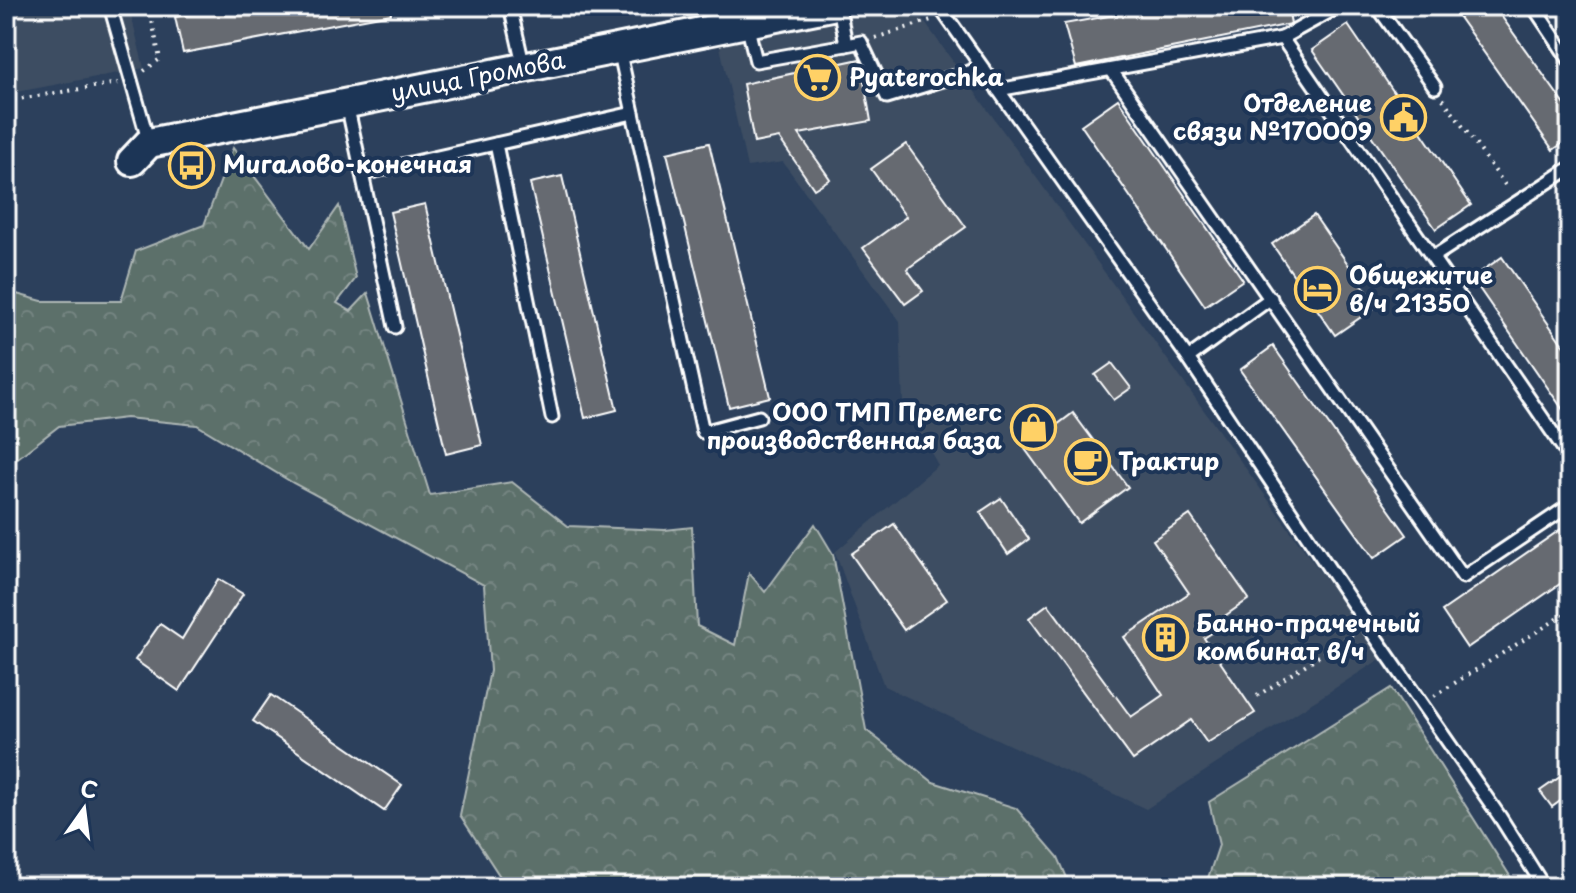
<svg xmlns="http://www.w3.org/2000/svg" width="1576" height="893" font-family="'Playpen Sans',sans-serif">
	<defs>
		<pattern id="forest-crowns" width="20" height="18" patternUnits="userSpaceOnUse" patternTransform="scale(2)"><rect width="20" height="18" fill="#5c6f6b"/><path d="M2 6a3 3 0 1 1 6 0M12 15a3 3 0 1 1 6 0" fill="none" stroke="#748581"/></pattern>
	</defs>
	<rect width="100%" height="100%" fill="#2c405c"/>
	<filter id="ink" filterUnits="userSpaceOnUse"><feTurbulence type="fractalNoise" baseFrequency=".0125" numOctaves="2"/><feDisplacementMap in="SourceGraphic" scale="16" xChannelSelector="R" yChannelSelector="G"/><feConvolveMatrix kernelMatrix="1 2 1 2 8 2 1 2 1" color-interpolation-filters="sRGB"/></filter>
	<g filter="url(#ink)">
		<g fill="#3d4d62">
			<path d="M6 6H129L144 68 6 94Z"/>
			<path d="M900 6H913L1382 658 1146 809 884 686 835 552 938 465 903 403 900 321 783 162 747 167 719 42Z"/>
		</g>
		<g fill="url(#forest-crowns)" stroke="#aeb7b5" stroke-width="2">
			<path d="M233 148 309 249 339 206 356 278 337 303 351 311 368 293 430 495 512 482 568 526 665 530 692 527 697 626 735 645 749 573 765 592 815 524 833 554 866 730 933 782 1016 808 1058 857 1071 887H629L501 878 460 815 490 671 484 585 293 483 197 425 126 418 59 426 6 467V291L42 301H121L136 251 204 225Z"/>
			<path d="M1391 688 1517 887H1205L1219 845 1209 802Z"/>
		</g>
		<g fill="#666a71" stroke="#fff" stroke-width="2">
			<path d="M232 6H390L391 14 183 53 175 17Z"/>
			<path d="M1164 6H1288L1291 24 1076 67 1064 24Z"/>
			<path d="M1451 6H1494L1570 112V138L1553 150Z"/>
			<path d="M1348 25 1471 205 1436 229 1312 50Z"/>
			<path d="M860 59 871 121 799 134 830 179 814 189 779 138 754 143 743 84Z"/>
			<path d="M1118 99 1243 280 1205 306 1081 125Z"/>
			<path d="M709 143 770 397 729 407 667 153Z"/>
			<path d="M906 144 966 227 907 269 923 291 905 304 863 248 906 217 871 169Z"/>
			<path d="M562 176 617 410 585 418 530 183Z"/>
			<path d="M425 204 482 445 446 454 390 212Z"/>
			<path d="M1314 215 1377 306 1335 335 1272 244Z"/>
			<path d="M1502 257 1570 355V420L1472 278Z"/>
			<path d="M1273 346 1407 535 1374 558 1240 370Z"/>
			<path d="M1112 363 1131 388 1114 400 1095 375Z"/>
			<path d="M1073 413 1128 487 1079 523 1025 449Z"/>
			<path d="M1001 498 1029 539 1008 554 980 512Z"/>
			<path d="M1190 515 1249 599 1222 618 1226 624 1204 638 1255 713 1207 743 1191 720 1133 760 1029 618 1048 604 1131 717 1163 695 1124 637 1189 593 1153 540Z"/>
			<path d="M1570 523V577L1467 648 1442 611Z"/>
			<path d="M894 524 947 600 904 630 851 554Z"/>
			<path d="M218 579 243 594 179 691 135 660 160 624 182 639Z"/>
			<path d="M271 695 402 785 384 811 253 721Z"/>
			<path d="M1570 770V794L1552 807 1540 791Z"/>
		</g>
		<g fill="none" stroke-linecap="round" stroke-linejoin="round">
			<defs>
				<g id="service">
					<path d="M110 6 149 143"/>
					<path d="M510 6 524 68"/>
					<path d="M939 6 1188 358 1367 625 1500 817 1544 887"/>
					<path d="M1340 6 1282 38 1570 458"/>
					<path d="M1377 6 1435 87"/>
					<path d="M1533 6 1570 61"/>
					<path d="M747 24 756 61 846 45 839 6"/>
					<path d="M846 45 861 42 887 97 982 68"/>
					<path d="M619 49 703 432 759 417"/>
					<path d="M1112 71 1463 577 1570 505"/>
					<path d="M998 90 1282 38"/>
					<path d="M347 104 395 327"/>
					<path d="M496 144 552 417"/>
					<path d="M362 174 633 113"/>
					<path d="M1433 257 1570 168"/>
					<path d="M1188 358 1271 298"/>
				</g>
				<path id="tertiary" d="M132 161 149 143 831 6"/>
			</defs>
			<use href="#service" stroke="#fff" stroke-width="17"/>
			<use href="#tertiary" stroke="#fff" stroke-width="34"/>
			<g stroke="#fff" stroke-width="4" stroke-dasharray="2 6" stroke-linecap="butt">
				<path d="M963 13 998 6"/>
				<path d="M875 38 931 20"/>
				<path d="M144 71 160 59 149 6"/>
				<path d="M1443 99 1508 189"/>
				<path d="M6 101 118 83"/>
				<path d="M1257 696 1356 632"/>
				<path d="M1434 696 1570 611"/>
			</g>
			<use href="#service" stroke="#1d3557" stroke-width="11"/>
			<use href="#tertiary" stroke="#1d3557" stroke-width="28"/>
		</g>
	</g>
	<defs>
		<symbol id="supermarket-ring" viewBox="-11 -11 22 22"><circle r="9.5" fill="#1d3557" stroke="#ffd166" stroke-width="1.5"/><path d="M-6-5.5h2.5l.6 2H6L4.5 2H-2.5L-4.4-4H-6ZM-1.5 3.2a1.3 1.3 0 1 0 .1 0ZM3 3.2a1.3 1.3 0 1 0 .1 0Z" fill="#ffd166"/></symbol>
		<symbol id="civic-ring" viewBox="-11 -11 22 22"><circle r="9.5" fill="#1d3557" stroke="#ffd166" stroke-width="1.5"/><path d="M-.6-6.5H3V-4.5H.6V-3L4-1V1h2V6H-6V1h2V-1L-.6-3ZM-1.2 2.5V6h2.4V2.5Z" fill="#ffd166"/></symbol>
		<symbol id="bus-ring" viewBox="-11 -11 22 22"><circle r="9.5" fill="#1d3557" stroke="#ffd166" stroke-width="1.5"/><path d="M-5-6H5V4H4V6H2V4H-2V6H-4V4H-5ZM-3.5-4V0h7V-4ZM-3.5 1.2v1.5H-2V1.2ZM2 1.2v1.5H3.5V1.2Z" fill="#ffd166"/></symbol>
		<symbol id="hotel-ring" viewBox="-11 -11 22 22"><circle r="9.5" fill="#1d3557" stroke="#ffd166" stroke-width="1.5"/><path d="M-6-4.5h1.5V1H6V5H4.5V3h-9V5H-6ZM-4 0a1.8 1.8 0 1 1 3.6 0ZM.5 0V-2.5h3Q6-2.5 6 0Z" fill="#ffd166"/></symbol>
		<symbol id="shop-ring" viewBox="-11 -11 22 22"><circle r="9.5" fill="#1d3557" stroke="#ffd166" stroke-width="1.5"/><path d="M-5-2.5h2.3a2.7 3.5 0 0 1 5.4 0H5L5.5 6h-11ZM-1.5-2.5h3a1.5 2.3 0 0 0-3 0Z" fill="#ffd166"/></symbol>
		<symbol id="cafe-ring" viewBox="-11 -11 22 22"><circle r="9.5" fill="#1d3557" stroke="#ffd166" stroke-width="1.5"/><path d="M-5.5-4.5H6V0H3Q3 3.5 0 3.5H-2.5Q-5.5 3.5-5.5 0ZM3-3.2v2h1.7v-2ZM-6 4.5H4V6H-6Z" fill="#ffd166"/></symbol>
		<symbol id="building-ring" viewBox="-11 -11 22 22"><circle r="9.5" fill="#1d3557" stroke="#ffd166" stroke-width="1.5"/><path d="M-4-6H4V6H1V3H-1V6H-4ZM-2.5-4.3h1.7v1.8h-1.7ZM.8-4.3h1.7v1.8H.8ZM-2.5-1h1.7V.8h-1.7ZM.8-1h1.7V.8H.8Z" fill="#ffd166"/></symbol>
	</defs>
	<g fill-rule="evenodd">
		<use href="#supermarket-ring" x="792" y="52" width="51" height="51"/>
		<use href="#civic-ring" x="1378" y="92" width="51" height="51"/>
		<use href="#bus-ring" x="166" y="140" width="51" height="51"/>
		<use href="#hotel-ring" x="1292" y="264" width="51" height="51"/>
		<use href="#shop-ring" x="1008" y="402" width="51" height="51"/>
		<use href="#cafe-ring" x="1062" y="436" width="51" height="51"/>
		<use href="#building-ring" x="1140" y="612" width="51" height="51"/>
	</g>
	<g text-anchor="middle" stroke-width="8" stroke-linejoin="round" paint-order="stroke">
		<g font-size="24" fill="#fff" stroke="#1d3557">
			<text transform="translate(478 77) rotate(-11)" y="8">улица Громова</text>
		</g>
		<g font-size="24" font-weight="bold" fill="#fff" stroke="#1d3557" text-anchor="start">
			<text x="849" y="86">Pyaterochka</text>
			<text x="1372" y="112" text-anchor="end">Отделение<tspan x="1372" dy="28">связи №170009</tspan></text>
			<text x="223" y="173">Мигалово-конечная</text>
			<text x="1349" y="284">Общежитие<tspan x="1349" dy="28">в/ч 21350</tspan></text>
			<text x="1002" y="421" text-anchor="end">ООО ТМП Премегс<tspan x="1002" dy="28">производственная база</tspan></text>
			<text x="1118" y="470">Трактир</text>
			<text x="1196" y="632">Банно-прачечный<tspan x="1196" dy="28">комбинат в/ч</tspan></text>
		</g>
	</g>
	<rect width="1576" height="893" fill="none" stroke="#1d3557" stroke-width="32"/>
	<rect x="16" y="16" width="1544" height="861" fill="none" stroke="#fff" stroke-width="3" filter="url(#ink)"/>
	<g transform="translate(84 809) rotate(14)" stroke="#1d3557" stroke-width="6" paint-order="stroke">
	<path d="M0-6L14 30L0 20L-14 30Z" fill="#ffffff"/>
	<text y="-12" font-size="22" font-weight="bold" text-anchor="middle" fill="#ffffff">С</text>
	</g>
</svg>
